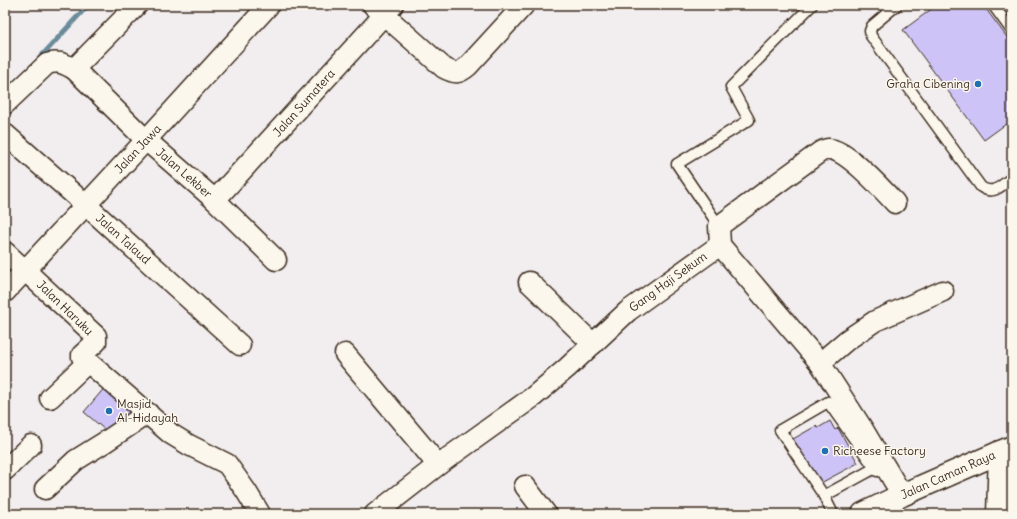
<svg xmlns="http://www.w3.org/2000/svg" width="1017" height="519" font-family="Delius,sans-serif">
	<rect width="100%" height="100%" fill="#f2edee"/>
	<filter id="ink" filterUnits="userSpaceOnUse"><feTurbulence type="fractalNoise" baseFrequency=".025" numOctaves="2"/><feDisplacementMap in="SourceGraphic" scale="8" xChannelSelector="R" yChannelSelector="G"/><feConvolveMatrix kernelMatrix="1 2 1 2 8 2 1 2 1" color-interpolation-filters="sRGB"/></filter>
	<g filter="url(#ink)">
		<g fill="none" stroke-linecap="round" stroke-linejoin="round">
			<path stroke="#6b8b9a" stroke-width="5" d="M38 60 88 5"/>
		</g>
		<g fill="#cdc3f6" stroke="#3b2a1e">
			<path d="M937 5H983L1012 44V133L1006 124 984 140 903 30Z"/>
			<path d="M106 386 134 409 112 436 84 412Z"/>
			<path d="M830 421 835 430 838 428 858 463 819 484 793 439 816 426 818 428Z"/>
		</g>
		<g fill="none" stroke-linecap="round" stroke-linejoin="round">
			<defs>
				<g id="service">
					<path d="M897 5 872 26 870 31 871 36 981 187C994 196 1001 185 1012 178"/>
					<path d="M993 5 1012 31"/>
					<path d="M719 226 677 164 749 120 731 87 812 5"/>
					<path d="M824 496 875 468"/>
					<path d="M833 514 824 496 780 430 828 402 877 471"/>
				</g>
				<g id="minor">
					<path d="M373 5 444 68C455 74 459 74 468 66L524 5"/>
					<path d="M74 69 137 5"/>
					<path d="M5 104 47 64C58 60 64 64 74 69L146 140 215 200 276 260"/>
					<path d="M5 134 86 205 240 345"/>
					<path d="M215 200 393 5"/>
					<path d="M720 245 820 363 864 431 902 495"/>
					<path d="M720 245 719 226 820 152C822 151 826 149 828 149 844 147 884 191 895 203"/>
					<path d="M5 252 96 336V342L82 355V357L88 362 50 398"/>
					<path d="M529 282 593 344"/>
					<path d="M5 292 146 140 269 5"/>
					<path d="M345 354 438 465"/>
					<path d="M88 362 171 434 189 445 227 464 246 491 260 514"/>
					<path d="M820 363 847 340 875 321 943 291"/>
					<path d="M5 470 31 445"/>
					<path d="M525 486 546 514"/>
					<path d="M45 489 76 460 105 442 148 413"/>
					<path d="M375 514 438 465 533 397 567 368 628 311 720 245"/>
				</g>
				<g id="secondary">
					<path d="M863 514 902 495 1012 447"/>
					<path d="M998 514 1000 452"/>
				</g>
			</defs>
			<use href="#service" stroke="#3b2a1e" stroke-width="13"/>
			<use href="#minor" stroke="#3b2a1e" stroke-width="23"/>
			<use href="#secondary" stroke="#3b2a1e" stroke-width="25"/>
			<use href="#service" stroke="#fbf7ec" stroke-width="10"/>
			<use href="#minor" stroke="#fbf7ec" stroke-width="20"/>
			<use href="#secondary" stroke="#fbf7ec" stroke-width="22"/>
		</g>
	</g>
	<g fill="#1f6fb2" stroke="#fbf7ec" stroke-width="1.5">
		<circle cx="978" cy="84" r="4"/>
		<circle cx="109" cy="411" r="4"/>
		<circle cx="825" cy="451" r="4"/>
	</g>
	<g text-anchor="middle" stroke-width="3" stroke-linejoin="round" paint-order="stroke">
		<g font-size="12" fill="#3b2a1e" stroke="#fbf7ec" text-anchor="start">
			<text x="970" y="88" text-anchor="end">Graha Cibening</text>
			<text x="117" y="408">Masjid<tspan x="117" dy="14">Al-Hidayah</tspan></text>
			<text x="833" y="455">Richeese Factory</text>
		</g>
		<g font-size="12" fill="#3b2a1e" stroke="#fbf7ec">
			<text transform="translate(304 103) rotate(-48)" y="4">Jalan Sumatera</text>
			<text transform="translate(138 149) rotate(-47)" y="4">Jalan Jawa</text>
			<text transform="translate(184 173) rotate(41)" y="4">Jalan Lekber</text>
			<text transform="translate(123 239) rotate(42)" y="4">Jalan Talaud</text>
			<text transform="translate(668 282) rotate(-36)" y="4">Gang Haji Sekum</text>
			<text transform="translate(65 308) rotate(44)" y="4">Jalan Haruku</text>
			<text transform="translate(948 475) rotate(-24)" y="4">Jalan Caman Raya</text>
		</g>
	</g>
	<rect width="1017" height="519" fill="none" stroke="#fbf7ec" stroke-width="20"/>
	<rect x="10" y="10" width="997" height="499" fill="none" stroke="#3b2a1e" stroke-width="1.5" filter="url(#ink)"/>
</svg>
